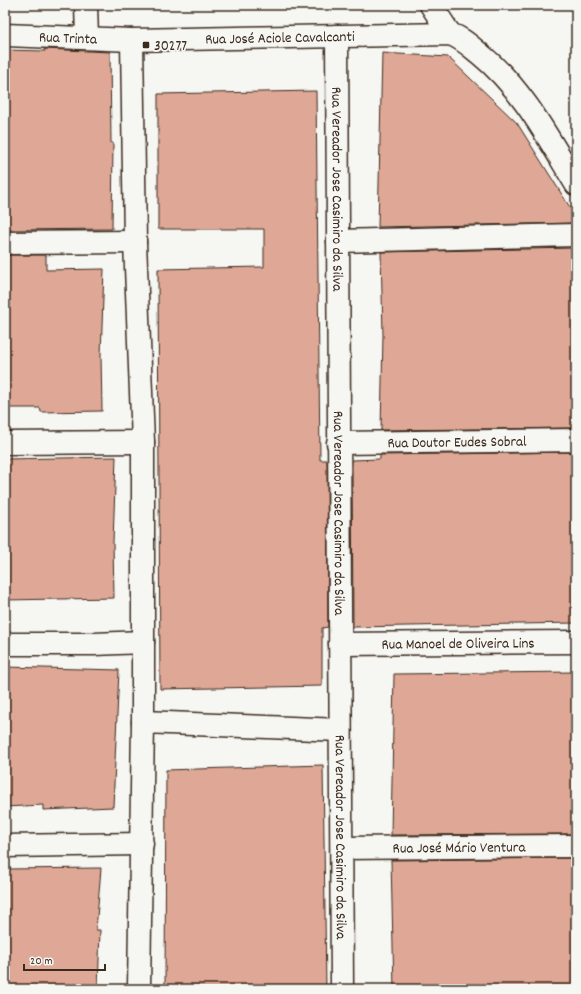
<svg xmlns="http://www.w3.org/2000/svg" width="581" height="994" font-family="Dekko,sans-serif">
	<rect width="100%" height="100%" fill="#f6f6f2"/>
	<filter id="ink" filterUnits="userSpaceOnUse"><feTurbulence type="fractalNoise" baseFrequency=".025" numOctaves="2"/><feDisplacementMap in="SourceGraphic" scale="8" xChannelSelector="R" yChannelSelector="G"/><feConvolveMatrix kernelMatrix="1 2 1 2 8 2 1 2 1" color-interpolation-filters="sRGB"/></filter>
	<g filter="url(#ink)">
		<g fill="#dfa896" stroke="#3b2a1e">
			<path d="M44 49 110 52 111 143H113L112 229 5 230V50L45 51Z"/>
			<path d="M382 53 448 57 517 123 576 217V223L378 227Z"/>
			<path d="M316 91 320 460H327L328 627 322 628V686L160 689 158 269 264 267V229H158V94Z"/>
			<path d="M576 248V428L381 430 383 335 381 252Z"/>
			<path d="M5 255H46V270L104 269 101 355 102 411 41 412 40 408H5Z"/>
			<path d="M576 452V623L353 627 352 460 380 459V455Z"/>
			<path d="M116 457 113 542 114 598 5 600V459Z"/>
			<path d="M5 667 119 670 113 807 43 810V805L5 807Z"/>
			<path d="M576 672V834L391 835 394 674Z"/>
			<path d="M323 765 326 989H165L166 770Z"/>
			<path d="M576 858V989H394L391 860Z"/>
			<path d="M101 868 96 930H100L98 989H5V869Z"/>
		</g>
		<g fill="none" stroke-linecap="round" stroke-linejoin="round">
			<defs>
				<g id="minor">
					<path d="M86 5 87 38"/>
					<path d="M431 5 450 34"/>
					<path id="s1" d="M5 35 132 40 450 34C462 38 470 46 480 54 523 89 548 138 576 184"/>
					<path id="s2" d="M337 36 342 989"/>
					<path d="M132 40 135 242 143 442V722L139 989"/>
					<path d="M338 241 576 235"/>
					<path d="M5 243 135 242"/>
					<path d="M5 443 143 442"/>
					<path id="s3" d="M338 443 576 440"/>
					<path d="M5 644H94L143 642"/>
					<path id="s4" d="M340 644 576 642"/>
					<path d="M143 722 340 730"/>
					<path d="M5 846 142 844"/>
					<path id="s5" d="M342 848 576 846"/>
				</g>
			</defs>
			<use href="#minor" stroke="#3b2a1e" stroke-width="25"/>
			<use href="#minor" stroke="#f6f6f2" stroke-width="22"/>
		</g>
	</g>
	<rect fill="#3b2a1e" stroke="#f6f6f2" stroke-width="1.5" x="142" y="41" width="8" height="8" rx="2"/>
	<g text-anchor="middle" stroke-width="3.5" stroke-linejoin="round" paint-order="stroke">
		<g font-size="15" fill="#3b2a1e" stroke="#f6f6f2">
			<text dy="5" stroke="none"><textPath href="#s1" startOffset="63">Rua Trinta</textPath></text>
			<text dy="5" stroke="none"><textPath href="#s1" startOffset="275">Rua José Aciole Cavalcanti</textPath></text>
			<text dy="5" stroke="none"><textPath href="#s2" startOffset="153">Rua Vereador Jose Casimiro da Silva</textPath></text>
			<text dy="5" stroke="none"><textPath href="#s3" startOffset="119">Rua Doutor Eudes Sobral</textPath></text>
			<text dy="5" stroke="none"><textPath href="#s2" startOffset="477">Rua Vereador Jose Casimiro da Silva</textPath></text>
			<text dy="5" stroke="none"><textPath href="#s4" startOffset="118">Rua Manoel de Oliveira Lins</textPath></text>
			<text dy="5" stroke="none"><textPath href="#s2" startOffset="801">Rua Vereador Jose Casimiro da Silva</textPath></text>
			<text dy="5" stroke="none"><textPath href="#s5" startOffset="117">Rua José Mário Ventura</textPath></text>
		</g>
		<g font-size="15" fill="#3b2a1e" stroke="#f6f6f2" text-anchor="start">
			<text x="154" y="50">30277</text>
		</g>
	</g>
	<rect width="581" height="994" fill="none" stroke="#f6f6f2" stroke-width="20"/>
	<rect x="10" y="10" width="561" height="974" fill="none" stroke="#3b2a1e" stroke-width="1.5" filter="url(#ink)"/>
	<path d="M24 964v6h81v-6" fill="none" stroke="#3b2a1e" stroke-width="2"/>
	<text x="30" y="964" font-size="12" fill="#3b2a1e" stroke="#f6f6f2" stroke-width="3" paint-order="stroke">20 m</text>
</svg>
